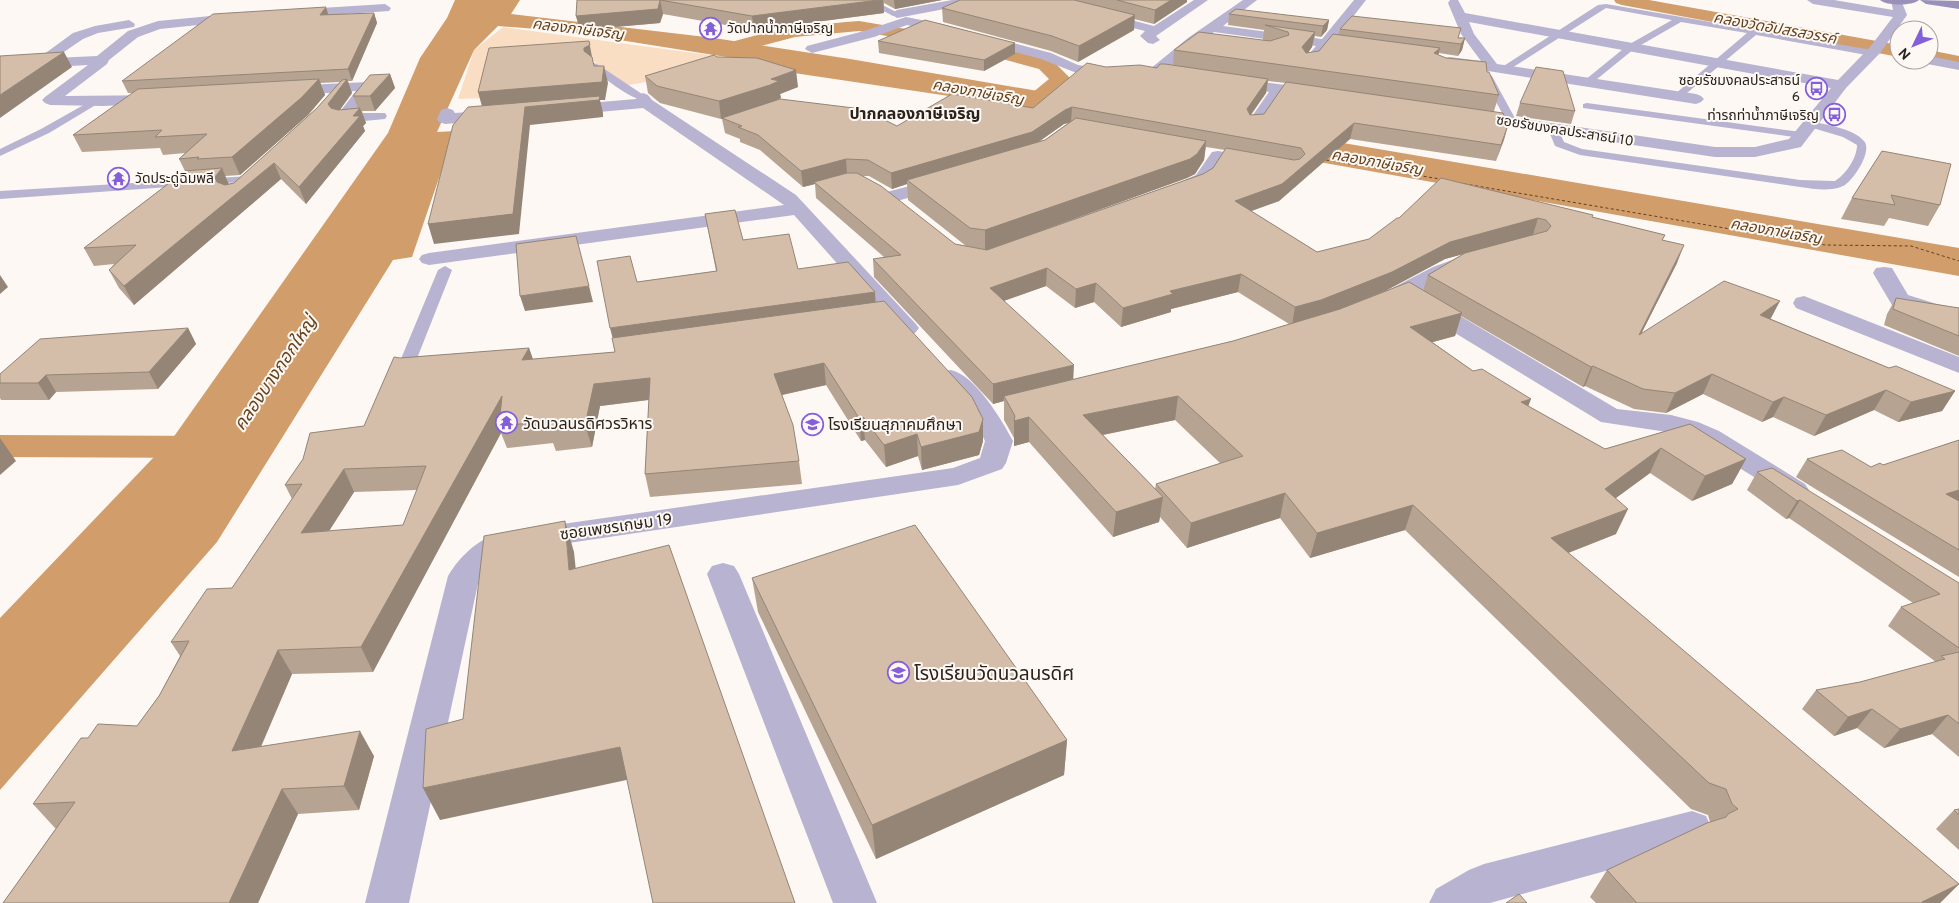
<svg xmlns="http://www.w3.org/2000/svg" width="1959" height="903" font-family="Overpass,'Noto Sans Thai',sans-serif">
	<rect width="100%" height="100%" fill="#fdf8f4"/>
	<path fill="#fadec4" d="M503 27 731 58 663 79 623 86 587 55 489 98 458 99 474 50Z"/>
	<path fill="#d19d6b" d="M455 0H520L511 14 714 38 850 59 1959 248V276L949 96 794 73 739 59 563 31 498 26 474 50 437 132 455 131 412 257 393 260 217 542 0 790V618L175 435 388 133 420 58 447 18Z"/>
	<g fill="none" stroke-linecap="round" stroke-linejoin="round">
		<g fill="#d19d6b" fill-rule="evenodd">
			<path d="M1614 0H1649L1899 45V57L1622 5 1616 3Z"/>
			<path d="M859 21 983 42 1053 61 1071 79 1039 106 1032 108 1025 106 1021 102 1049 79 1039 69 981 53 859 31 795 37 728 55 721 53 719 49 721 45C770 30 809 25 859 21Z"/>
			<path d="M1929 50 1959 56V68L1922 60H1929Z"/>
			<path d="M0 435 215 436 228 439 234 447 228 455 215 458 0 457Z"/>
		</g>
		<g stroke="#65411b" stroke-width="1" stroke-dasharray="3 2.5" stroke-linecap="butt">
			<path d="M1326 160 1440 179"/>
			<path d="M1459 183 1825 245 1911 246 1959 261"/>
		</g>
		<g fill="#b8b3d0" fill-rule="evenodd">
			<path d="M863 0H873L900 14 893 16Z"/>
			<path d="M1606 4 1872 50 1876 53 1872 56 1756 35 1681 98H1675V94L1747 33 1681 22 1634 49 1591 84H1585V80L1628 45 1672 20 1606 8 1507 71 1504 72 1499 69 1598 5Z"/>
			<path d="M594 63 597 64 648 98 646 100C633 102 602 76 591 68L589 66Z"/>
			<path d="M1487 73 1492 76 1517 122 1516 124H1508L1507 122 1482 76Z"/>
			<path d="M96 98 101 101 99 103 49 133 0 156V149L41 129Z"/>
			<path d="M1587 103 1801 132 1806 135 1801 138 1583 108V104Z"/>
			<path d="M1810 121C1826 125 1853 128 1864 141 1873 151 1853 181 1843 186 1830 192 1814 189 1800 187L1580 155 1555 146 1548 129 1553 126 1557 127 1564 142 1582 149 1800 180 1835 181C1846 174 1857 158 1857 145L1843 137 1806 126 1805 124 1806 122Z"/>
			<path d="M250 176 254 177 256 179 254 181 0 199V191Z"/>
			<path d="M445 266 452 270 414 366 423 373 421 376H402L398 366 438 270Z"/>
		</g>
		<g fill="#b8b3d0" fill-rule="evenodd">
			<path d="M952 0H977L971 4 897 18 891 14 897 10Z"/>
			<path d="M1194 0H1208L1156 36 1160 40 1153 44 1148 43 1140 36 1145 31 1093 18 1091 15 1097 11 1154 26Z"/>
			<path d="M1243 0H1257L1223 26 1322 39 1354 0H1366L1335 40 1363 44 1370 48 1363 52 1329 48 1322 56 1317 57 1310 53 1316 46 1214 32 1160 75H1150L1148 72 1150 69 1188 38Z"/>
			<path d="M1450 0H1458L1465 13 1838 80 1870 47 1893 17 1813 4 1807 0H1834L1893 10 1891 0H1901L1907 15 1880 53 1846 88 1801 147 1755 157H1715L1469 121 1463 119 1461 116 1463 113 1469 111 1715 147H1755L1789 139 1831 88 1469 22 1474 34 1497 64 1696 94 1701 96 1704 99 1701 102 1696 104 1450 65 1445 64 1443 61 1445 58 1450 57 1481 61 1461 34 1448 3Z"/>
			<path d="M385 4 391 8 389 11 289 18 283 14 289 10Z"/>
			<path d="M242 13 246 14 248 17 246 20 160 29 138 37 109 60 107 64 65 96 166 95 169 98 166 101 161 103 103 106 50 105 45 103 42 100 45 97 88 65 0 70V62L36 60 73 33 95 26 129 20 135 24 134 27 98 33 83 39 55 58 97 56 128 31 158 21Z"/>
			<path d="M906 17 942 24 1051 53 1078 65 1121 72 1123 75 1121 78 1105 79 1074 72 1041 59 941 32 907 25 874 37 812 53 805 49 807 46 864 31Z"/>
			<path d="M1929 56 1959 62V70L1922 63 1920 60H1929Z"/>
			<path d="M1231 78 1317 89 1322 91 1325 94 1322 97 1317 99 1283 94 1260 128H1248L1246 125 1269 92 1226 85 1224 82 1226 79Z"/>
			<path d="M368 82 373 83 375 86 355 113H385L387 116 385 119 343 123 337 121 335 118 356 91 286 96 281 94 278 91 281 88 286 86Z"/>
			<path d="M643 93 648 95 652 100 796 195 915 323 919 328 915 333 907 335 899 333 794 215 429 265 422 263 419 259 422 255 429 253 784 205 643 108 566 115 560 113 558 110 560 107 566 105 636 99 638 95Z"/>
			<path d="M447 108 453 110 455 113 495 110 501 112 503 115 501 118 495 120 445 124 439 122 437 119 441 110Z"/>
			<path d="M1218 151 1224 152 1227 156C1222 164 1216 177 1209 183 1200 190 1182 197 1171 194L1169 190 1171 186 1196 175 1212 152Z"/>
			<path d="M944 177 950 178 953 182 950 186 890 203 883 201 881 197 883 193Z"/>
			<path d="M1460 257 1467 259 1471 263 1467 267 1448 276 1401 302 1383 309 1375 307 1372 302 1375 297 1433 267Z"/>
			<path d="M1884 267 1892 268 1908 295 1959 311V325L1892 305 1873 273 1876 268Z"/>
			<path d="M1804 296 1959 357V373L1796 308 1793 303 1796 298Z"/>
			<path d="M1427 299 1435 301 1617 409 1671 415 1698 422 1719 431 1805 484 1809 490 1805 496 1795 499 1785 496 1699 443 1680 434 1601 422 1419 311 1416 306 1419 301Z"/>
			<path d="M951 370C975 375 1002 420 1013 441L1006 463 1002 469 958 485 508 552 491 564 479 579 409 903H365L448 576C460 556 478 539 500 533L953 468 980 458 985 441 974 418 939 377 942 372Z"/>
			<path d="M723 563 734 566 739 574 877 903H833L707 574 712 566Z"/>
			<path d="M1692 811 1706 816 1712 829 1706 842 1692 847 1490 903H1429L1436 889 1469 870 1484 864Z"/>
		</g>
		<g fill="#9991ba" fill-rule="evenodd">
			<path d="M1880 0H1919C1913 6 1886 6 1880 0Z"/>
			<path d="M1920 0 1959 1V9L1926 4Z"/>
		</g>
	</g>
	<g fill="#b6a391" fill-rule="evenodd">
		<path d="M577 0H942L895 9 884 3V13L754 30 663 14 660 23 580 30 576 16Z"/>
		<path d="M960 0H1187V2L1154 24 1134 19V30L1078 62 1051 51 943 22 942 8Z"/>
		<path d="M374 13 377 23 352 81H348L352 93 340 110 358 108 353 96 390 74 395 88 375 111H362L366 123 363 126 365 131 306 204 281 179 134 305 119 288 109 270 114 264 94 266 84 248 185 171 179 159 185 153 163 155 160 148 82 152 73 135 133 93H128L122 81 329 15ZM340 82 317 108 234 183 229 184 225 176 240 175 308 115 325 95 320 83Z"/>
		<path d="M1229 14 1329 20 1327 30 1321 37 1315 36 1312 47 1308 53 1319 51 1338 35 1340 29 1465 38 1462 50 1458 56 1439 53 1438 55 1446 58 1487 72 1499 95 1494 111 1508 125 1496 161 1350 139 1279 201 1251 211 1317 252 1369 239 1399 218 1592 217 1665 235 1662 240 1677 263 1641 334 1771 319 1889 368 1955 391 1942 411 1898 422 1874 410 1814 436 1773 417 1762 422 1703 394 1666 413 1634 409 1585 386 1583 387 1461 316 1455 336 1432 342 1473 371 1528 406 1605 449 1690 424 1746 459 1732 484 1692 501 1650 473 1616 498V534L1568 553 1959 884 1940 903H1596L1590 897 1607 870 1710 822 1708 815 1691 809 1405 530 1310 558 1280 518 1187 548 1160 517 1159 522 1113 537 1029 442 1014 446V438L1004 420V401L993 404 874 277 873 259 884 257 816 198 815 184 803 187 760 150 740 142V139L725 133 722 119H721L660 103 648 93 645 76 717 57 798 87 780 94 781 98 776 100 897 126 1033 108 1106 67 1157 68 1173 65 1174 50 1263 40 1264 30 1228 25ZM1268 81 1286 83 1264 114 1251 115 1266 93ZM1068 123 1045 140 1040 141 1064 124ZM1206 147 1225 150 1213 168 1203 174 1035 233 1187 178 1195 174 1204 160ZM863 176H869L892 189 907 184 908 200 966 246 955 244ZM1463 254 1428 275 1423 291 1387 290 1445 259ZM1046 286 1075 308 1094 302 1121 327 1171 312V309L1238 292 1289 324 1233 341 1073 380 1004 301ZM1175 420 1220 463 1156 484 1155 489 1103 435Z"/>
		<path d="M878 41 1015 43V54L984 71 879 53Z"/>
		<path d="M1520 103 1575 111 1571 124 1516 116Z"/>
		<path d="M1882 151 1940 205 1928 226 1889 218 1884 226 1841 219 1852 198Z"/>
		<path d="M705 214 743 240 798 269 876 302 983 419V441L979 455 922 470 918 456 886 467 865 440 861 441 826 385 782 395 799 461 802 484 650 497 645 474 649 400 600 406 592 447 556 451 553 443 507 448 501 433 373 672 292 674 261 747 374 756 359 810 298 814 258 903H3L56 828H55L33 804 88 738 137 726 159 696 180 656 171 642 232 588 292 499 285 485 364 426 400 358 529 348 533 359 615 352 613 338 637 282 716 271ZM417 490 403 525 329 531 354 492Z"/>
		<path d="M1896 298 1959 308V356L1884 325 1887 314Z"/>
		<path d="M188 328 196 344 158 389 56 392 49 400H1L0 398V374Z"/>
		<path d="M1959 440V577L1796 477 1807 459 1871 467 1883 465Z"/>
		<path d="M1757 472 1959 583V757L1932 734 1884 748 1857 728 1834 736 1802 709 1816 690 1860 682 1936 662 1888 626 1901 607 1913 603 1789 518 1786 519 1747 490Z"/>
		<path d="M752 578 1067 740 1064 775 876 859 758 612Z"/>
		<path d="M1959 809V850L1936 829 1954 810Z"/>
	</g>
	<g fill="#948576">
		<path d="M660 0 663 14 660 23 580 30 576 16Z"/>
		<path d="M879 0H883L884 13 754 30 752 16Z"/>
		<path d="M894 0H942L895 9Z"/>
		<path d="M1171 0H1187V2L1154 24 1155 10Z"/>
		<path d="M326 7 329 17 320 15Z"/>
		<path d="M374 13 377 23 352 81 348 69Z"/>
		<path d="M1135 15 1134 30 1078 62 1079 46Z"/>
		<path d="M1329 20 1327 30 1321 37 1323 26Z"/>
		<path d="M1315 32 1312 47 1300 64 1302 47Z"/>
		<path d="M1465 38 1462 50 1458 56 1461 44Z"/>
		<path d="M589 41 597 83 604 66 608 83 605 100H600L603 113V117L530 125 519 234 434 244 428 224 483 110 478 92 584 51V48Z"/>
		<path d="M1015 43V54L984 71V60Z"/>
		<path d="M1440 48 1436 64 1434 53Z"/>
		<path d="M64 52 72 67 0 118V95Z"/>
		<path d="M796 70 798 87 780 94 781 98 772 102 721 119 719 101 771 79Z"/>
		<path d="M390 74 395 88 375 111 370 96Z"/>
		<path d="M319 79 325 95 308 115 240 175 232 157Z"/>
		<path d="M347 79 352 93 333 119 328 104Z"/>
		<path d="M1268 79 1266 93 1244 124 1247 109Z"/>
		<path d="M1072 107 1071 122 1064 124 1031 147 907 180V184L892 189 891 173Z"/>
		<path d="M360 108 366 123 363 126 365 131 306 204 299 187 353 116Z"/>
		<path d="M1354 123 1350 139 1279 201 1232 218 1235 201 1282 184Z"/>
		<path d="M1508 125 1504 140 1496 161 1501 145Z"/>
		<path d="M1206 141 1204 160 1195 174 1187 178 985 251V230Z"/>
		<path d="M846 159 847 175 814 182 815 184 803 187 801 171Z"/>
		<path d="M274 163 281 179 134 305 124 286Z"/>
		<path d="M222 168 229 185 222 193 215 177Z"/>
		<path d="M1538 218 1533 235 1445 259 1387 290 1317 318 1292 326 1295 307 1450 242Z"/>
		<path d="M1684 245 1677 263 1631 354 1639 335Z"/>
		<path d="M1047 268 1046 286 989 306 990 288Z"/>
		<path d="M1241 274 1238 292 1171 309V312L1121 327 1123 308 1170 291Z"/>
		<path d="M0 275 8 287 0 294Z"/>
		<path d="M1096 283 1094 302 1075 308 1076 289Z"/>
		<path d="M589 286 593 302 525 311 520 296Z"/>
		<path d="M875 292 876 311 615 347 610 328Z"/>
		<path d="M1780 301 1770 320 1760 315Z"/>
		<path d="M1462 313 1455 336 1404 350 1410 327Z"/>
		<path d="M188 328 196 344 158 389 149 372Z"/>
		<path d="M529 348 536 369 522 360Z"/>
		<path d="M824 363 826 385 777 396 774 374Z"/>
		<path d="M1074 365 1073 384 1004 396V401L993 404V384Z"/>
		<path d="M1593 366 1585 386 1583 387 1591 367Z"/>
		<path d="M1712 374 1703 394 1666 413 1675 393Z"/>
		<path d="M46 375 56 392 49 400 38 383Z"/>
		<path d="M650 378 655 399 600 406 592 447 585 425 594 384Z"/>
		<path d="M1886 390 1874 410 1814 436 1826 415Z"/>
		<path d="M1955 391 1942 411 1898 422 1911 402Z"/>
		<path d="M502 396 499 426 501 433 373 672 361 647Z"/>
		<path d="M1178 396 1175 420 1082 439 1083 415Z"/>
		<path d="M1784 397 1773 417 1762 422 1773 402Z"/>
		<path d="M1531 399 1522 423 1521 402Z"/>
		<path d="M863 417 865 440 861 441 859 418Z"/>
		<path d="M1029 417V442L1014 446V421Z"/>
		<path d="M983 419V441L979 455 922 470 921 447Z"/>
		<path d="M917 434 918 456 886 467 884 445Z"/>
		<path d="M0 438 16 461 0 475Z"/>
		<path d="M1661 448 1650 473 1594 514 1605 489Z"/>
		<path d="M1746 459 1732 484 1692 501 1705 476Z"/>
		<path d="M344 469 354 492 313 556 301 533Z"/>
		<path d="M1959 490V504L1946 494Z"/>
		<path d="M1285 493 1280 518 1187 548 1191 523Z"/>
		<path d="M1163 497 1159 522 1113 537 1116 512Z"/>
		<path d="M1800 500 1789 518 1786 519 1797 501Z"/>
		<path d="M1413 505 1405 530 1310 558 1317 533Z"/>
		<path d="M1628 509 1616 534 1540 564 1551 538Z"/>
		<path d="M565 521 574 552 579 601 569 570Z"/>
		<path d="M278 650 292 674 248 776 232 751Z"/>
		<path d="M1872 709 1857 728 1834 736 1848 717Z"/>
		<path d="M1948 715 1932 734 1884 748 1900 729Z"/>
		<path d="M360 731 374 756 359 810 344 786Z"/>
		<path d="M1067 740 1064 775 876 859 872 825Z"/>
		<path d="M620 747 631 779 440 820 423 788Z"/>
		<path d="M282 789 298 814 258 903H229Z"/>
		<path d="M1959 884 1940 903H1921L1922 902Z"/>
	</g>
	<g fill="#d4bea9" stroke="#948576" fill-rule="evenodd">
		<path d="M577 0H879L752 16 660 0 658 9 576 16Z"/>
		<path d="M960 0H1074L1135 15 1079 46 1052 36 942 8Z"/>
		<path d="M1117 0H1171L1155 10Z"/>
		<path d="M326 7 320 15 374 13 348 69 122 81 213 14Z"/>
		<path d="M1236 9 1329 20 1323 26 1229 14Z"/>
		<path d="M1352 16 1461 28 1458 38H1465L1461 44 1340 29Z"/>
		<path d="M925 20 1015 43 984 60 878 41Z"/>
		<path d="M1265 25 1315 32 1302 47 1306 53 1319 51 1333 34 1440 48 1434 53 1446 58 1486 62 1487 72H1489L1499 95 1174 50 1199 32 1270 41 1289 35 1288 32Z"/>
		<path d="M589 41 590 45 584 48V51L592 57 594 66H604L602 82 478 92 489 48Z"/>
		<path d="M64 52 0 95V56Z"/>
		<path d="M714 55 717 57 757 58 796 70 771 79 779 81 770 85 719 101 657 86 645 76Z"/>
		<path d="M1087 63 1106 67 1140 65 1157 68 1160 64H1165L1268 79 1247 109 1250 115 1264 114 1286 82 1503 113 1508 125 1501 145 1354 123 1282 184 1235 201 1317 252 1369 239 1397 218H1399L1441 178 1593 215 1592 217 1665 235 1662 240 1684 245 1639 335 1724 281 1780 301 1760 315 1889 368 1896 366 1955 391 1911 402 1886 390 1826 415 1784 397 1773 402 1712 374 1675 393 1643 389 1593 366 1591 367 1428 275 1465 253 1547 231 1551 226 1546 220 1538 218 1450 242 1392 272 1321 300 1295 307 1241 274 1170 291 1173 294 1123 308 1096 283 1076 289 1047 268 990 288 1074 365 993 384 873 259 901 255 814 182 847 173H857L881 186 955 244 987 250 1203 174 1213 168 1226 148 1294 160 1300 159 1305 154 1301 148 1072 107 1065 110 1032 132 891 173 868 160 846 159 801 171 758 135 738 127 742 126 722 118 780 99 862 109 897 126 952 94 1033 108Z"/>
		<path d="M1536 67 1563 71 1575 111 1520 103Z"/>
		<path d="M390 74 370 96H353L370 75Z"/>
		<path d="M319 79 301 98 232 157 197 159 199 157 179 159 207 134 155 137 162 130 73 135 138 89Z"/>
		<path d="M347 79 328 104 331 108 338 110 360 108 353 116H360L299 187 274 163 124 286 109 270 136 245 84 248 185 171 222 168 215 177 217 182 225 185 234 183 317 108 342 80Z"/>
		<path d="M600 96 599 100 525 107 513 214 428 224 453 125 468 107Z"/>
		<path d="M1076 118 1206 141 1197 154 1190 159 985 230 970 228 907 180 1045 140Z"/>
		<path d="M1882 151 1951 164 1940 205 1891 195 1895 205 1852 198Z"/>
		<path d="M735 210 743 240 789 234 798 269 848 262 875 292 610 328 597 261 630 256 637 282 717 271 705 214Z"/>
		<path d="M576 236 589 286 520 296 516 244Z"/>
		<path d="M1409 282 1462 313 1410 327 1473 371 1482 369 1531 399 1521 402 1605 449 1690 424 1746 459 1705 476 1661 448 1605 489 1628 509 1551 538 1959 884 1922 902 1924 903H1637L1607 870 1707 823 1726 817 1728 814 1738 809 1732 804 1726 789 1709 783 1413 505 1317 533 1285 493 1191 523 1156 484 1243 456 1178 396 1083 415 1163 497 1116 512 1029 417 1014 421 1015 416 1004 396 1233 341 1340 309Z"/>
		<path d="M1896 298 1959 308V336L1893 309Z"/>
		<path d="M884 301 972 397 983 419 979 432 921 447 917 434 884 445 863 417 859 418 824 363 774 374 793 425 799 461 645 474 650 378 594 384 585 425 549 428 551 421 499 426 502 396 361 647 278 650 232 751 360 731 344 786 282 789 229 903H3L75 802 33 804 81 738H88L98 724 137 726 159 696 189 641 171 642 207 589 232 588 302 484 285 485 303 459 310 433 364 426 394 357 400 358 529 348 522 360 615 352 612 338ZM426 466 403 525 301 533 344 469Z"/>
		<path d="M188 328 149 372 46 375 38 383H0V374L40 339Z"/>
		<path d="M1959 440V490L1946 494 1959 501V550L1807 459 1842 450 1871 467 1880 463 1883 465Z"/>
		<path d="M1772 468 1959 583V648L1901 607 1940 594 1800 500 1797 501 1757 472Z"/>
		<path d="M565 521 569 570 669 545 795 903H653L620 747 423 788 426 729 463 719 484 536Z"/>
		<path d="M915 525 1067 740 872 825 752 578Z"/>
		<path d="M1959 652V724L1948 715 1900 729 1872 709 1848 717 1816 690 1860 682 1945 659 1941 656Z"/>
		<path d="M1959 809V815L1954 810Z"/>
		<path d="M1519 894 1527 903H1506Z"/>
	</g>
	<defs>
		<symbol id="temple-ring" viewBox="-11 -11 22 22"><circle r="9.5" fill="#fdf8f4" stroke="#8360da" stroke-width="1.5"/><path d="M0-6L5-2H3V0L6.5 2.5H4V6H1.5V3h-3V6H-4V2.5H-6.5L-3 0V-2H-5Z" fill="#8360da"/></symbol>
		<symbol id="bus-ring" viewBox="-11 -11 22 22"><circle r="9.5" fill="#fdf8f4" stroke="#8360da" stroke-width="1.5"/><path d="M-5-6H5V4H4V6H2V4H-2V6H-4V4H-5ZM-3.5-4V0h7V-4ZM-3.5 1.2v1.5H-2V1.2ZM2 1.2v1.5H3.5V1.2Z" fill="#8360da"/></symbol>
		<symbol id="school-ring" viewBox="-11 -11 22 22"><circle r="9.5" fill="#fdf8f4" stroke="#8360da" stroke-width="1.5"/><path d="M0-5L7-2L0 1L-7-2ZM-4 1L0 2.5L4 1V4Q0 6-4 4Z" fill="#8360da"/></symbol>
	</defs>
	<g fill-rule="evenodd">
		<use href="#temple-ring" x="698" y="16" width="25" height="25"/>
		<use href="#bus-ring" x="1804" y="76" width="25" height="25"/>
		<use href="#bus-ring" x="1822" y="102" width="25" height="25"/>
		<use href="#temple-ring" x="106" y="166" width="25" height="25"/>
		<use href="#temple-ring" x="494" y="410" width="25" height="25"/>
		<use href="#school-ring" x="800" y="412" width="25" height="25"/>
		<use href="#school-ring" x="886" y="660" width="25" height="25"/>
	</g>
	<g text-anchor="middle" stroke-width="4" stroke-linejoin="round" paint-order="stroke">
		<g font-size="14" fill="#2b221b" stroke="#fdf8f4" text-anchor="start">
			<text x="727" y="33">วัดปากน้ำภาษีเจริญ</text>
			<text x="1800" y="85" text-anchor="end">ซอยรัชมงคลประสาธน์<tspan x="1800" dy="16">6</tspan></text>
			<text x="1819" y="120" text-anchor="end">ท่ารถท่าน้ำภาษีเจริญ</text>
			<text x="135" y="183">วัดประดู่ฉิมพลี</text>
		</g>
		<g font-size="14" fill="#2b221b" stroke="#fdf8f4">
			<text transform="translate(1565 130) rotate(9)" y="5">ซอยรัชมงคลประสาธน์ 10</text>
		</g>
		<g font-size="15" font-style="italic" fill="#65411b" stroke="#fdf8f4">
			<text transform="translate(1775 28) rotate(10)" y="5">คลองวัดอัปสรสวรรค์</text>
			<text transform="translate(578 29) rotate(7)" y="5">คลองภาษีเจริญ</text>
			<text transform="translate(978 92) rotate(10)" y="5">คลองภาษีเจริญ</text>
			<text transform="translate(1377 162) rotate(10)" y="5">คลองภาษีเจริญ</text>
			<text transform="translate(1776 231) rotate(10)" y="5">คลองภาษีเจริญ</text>
		</g>
		<g font-size="16" font-weight="bold" fill="#2b221b" stroke="#fdf8f4">
			<text x="915" y="119">ปากคลองภาษีเจริญ</text>
		</g>
		<g font-size="16" fill="#2b221b" stroke="#fdf8f4" text-anchor="start">
			<text x="523" y="429">วัดนวลนรดิศวรวิหาร</text>
			<text x="828" y="430">โรงเรียนสุภาคมศึกษา</text>
		</g>
		<g font-size="16" fill="#2b221b" stroke="#fdf8f4">
			<text transform="translate(616 526) rotate(-8)" y="6">ซอยเพชรเกษม 19</text>
		</g>
		<g font-size="18" font-style="italic" fill="#65411b" stroke="#fdf8f4">
			<text transform="translate(275 373) rotate(-56)" y="6">คลองบางกอกใหญ่</text>
		</g>
		<g font-size="19" fill="#2b221b" stroke="#fdf8f4" text-anchor="start">
			<text x="914" y="680">โรงเรียนวัดนวลนรดิศ</text>
		</g>
	</g>
	<g transform="translate(1914 45) rotate(227)"><circle r="24" fill="#fdf8f4" stroke="#a9a29d"/>
	<path d="M0-4L9 19L0 12L-9 19Z" fill="#8360da"/>
	<text y="-8" font-size="14" font-weight="bold" text-anchor="middle" fill="#2b221b">N</text>
	</g>
</svg>
